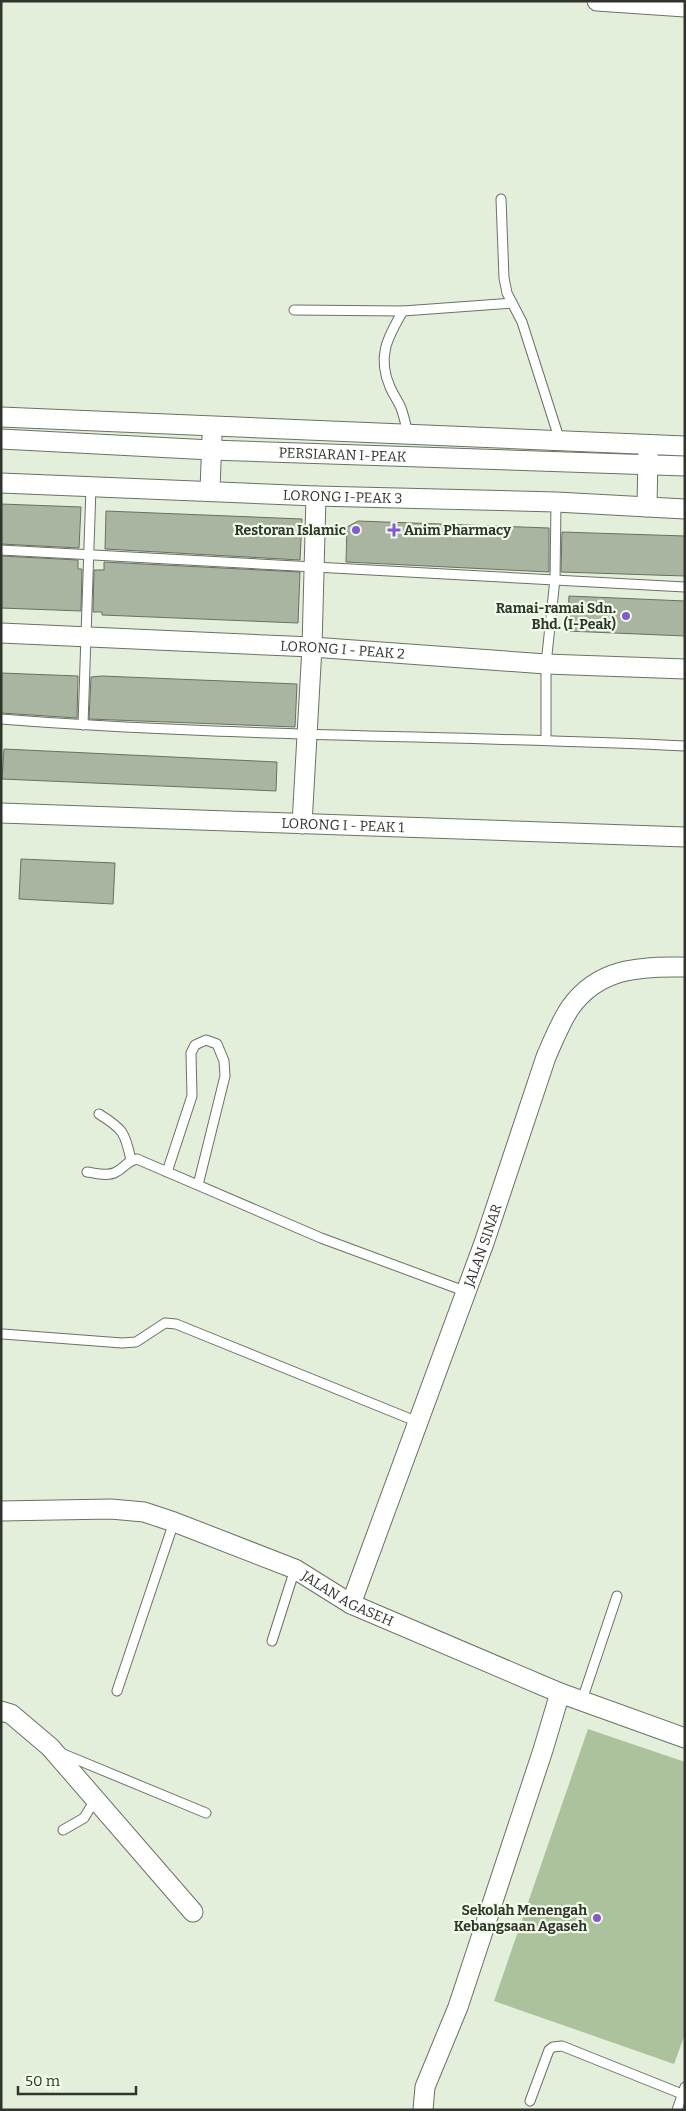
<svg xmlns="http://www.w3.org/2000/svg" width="686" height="2111" font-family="Bitter,serif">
	<rect width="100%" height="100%" fill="#e3efdb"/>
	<path fill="#acc29c" d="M588 1729 685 1762V2034L674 2064 494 2001Z"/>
	<g fill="#a9b4a1" stroke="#677160">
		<path d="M1 504 81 507 79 548 1 544Z"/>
		<path d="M106 511 302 519 300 560 105 549Z"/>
		<path d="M358 521 549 528V572L346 562 347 527Z"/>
		<path d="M562 532 685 536V576L561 572Z"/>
		<path d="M1 556 78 560V569H82L81 611 1 608Z"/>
		<path d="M104 562 300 572 298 623 102 615V612H93L94 570H104Z"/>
		<path d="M569 596 685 601V636L567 631Z"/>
		<path d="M1 673 78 676 77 718 1 713Z"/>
		<path d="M102 676 297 684 295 727 89 719 91 677Z"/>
		<path d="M4 749 277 762 276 791 2 779Z"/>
		<path d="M21 859 115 863 113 904 19 899Z"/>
	</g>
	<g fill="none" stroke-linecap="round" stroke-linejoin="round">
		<defs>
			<g id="service">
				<path d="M501 199 504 278 507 293 522 322 560 441"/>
				<path d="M294 310 403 311 512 303"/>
				<path d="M403 311C387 338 377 357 390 387 393 394 398 401 401 408 404 416 406 426 408 434"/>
				<path d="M1 550 685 587"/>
				<path d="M1 719C229 737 457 735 685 746"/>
				<path d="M83 725 91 487"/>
				<path d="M546 739V664L555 579 556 502"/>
				<path d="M99 1114C123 1129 125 1132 131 1160"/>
				<path d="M87 1172C95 1173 108 1177 116 1172 124 1168 127 1161 137 1159L321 1238 467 1292"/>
				<path d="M167 1172 192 1096 191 1053 195 1045 206 1040 217 1044 224 1061 225 1076 198 1185"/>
				<path d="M3 1334 122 1343 136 1342 165 1323 176 1324 418 1422"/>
				<path d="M272 1641 295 1569"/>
				<path d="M117 1691 174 1522"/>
				<path d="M582 1700 617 1596"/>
				<path d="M61 1753 206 1813"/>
				<path d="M63 1830 84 1818 96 1798"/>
				<path d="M530 2101 549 2050 553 2047 562 2046 682 2094"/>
				<path d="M677 2110 685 2087"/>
			</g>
			<g id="minor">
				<path d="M597 1 685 7"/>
				<path d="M1 417 685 446"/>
				<path id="s1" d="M1 439 211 450 685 466"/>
				<path id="s2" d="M1 483 316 496 556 502 685 509"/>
				<path d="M210 490 212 437"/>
				<path d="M647 507 648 453"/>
				<path id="s3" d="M1 633 312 647 546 664 685 669"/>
				<path id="s4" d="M1 813 685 837"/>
				<path d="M302 824 312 647 316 496"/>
				<path id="s5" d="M1 1511 111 1509 144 1512 174 1522 295 1569 351 1604 560 1693 685 1738"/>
				<path id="s6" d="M351 1604 484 1243 546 1057C553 1041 560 1023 570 1008 598 968 640 966 685 967"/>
				<path d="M1 1711 11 1714 50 1747 193 1912"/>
				<path d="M423 2110 425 2087 458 2007 543 1750 560 1693"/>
			</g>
		</defs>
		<use href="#service" stroke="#697362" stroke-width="11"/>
		<use href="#minor" stroke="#697362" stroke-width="21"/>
		<use href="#service" stroke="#fff" stroke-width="9"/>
		<use href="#minor" stroke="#fff" stroke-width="19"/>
	</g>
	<g fill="#835ad4" stroke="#f1fce8" stroke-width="2">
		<circle cx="356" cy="530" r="5"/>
		<path d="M391.5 522.5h5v5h5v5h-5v5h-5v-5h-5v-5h5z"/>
		<circle cx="626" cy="616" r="5"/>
		<circle cx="597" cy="1918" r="5"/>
	</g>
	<g text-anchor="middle" stroke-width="4.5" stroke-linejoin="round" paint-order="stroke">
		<g font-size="14" fill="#30342d" stroke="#f1fce8">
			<text dy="5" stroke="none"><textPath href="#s1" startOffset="342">PERSIARAN I-PEAK</textPath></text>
			<text dy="5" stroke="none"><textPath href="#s2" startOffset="342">LORONG I-PEAK 3</textPath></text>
			<text dy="5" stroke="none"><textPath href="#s3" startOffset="342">LORONG I - PEAK 2</textPath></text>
			<text dy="5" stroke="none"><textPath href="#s4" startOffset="342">LORONG I - PEAK 1</textPath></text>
			<text dy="5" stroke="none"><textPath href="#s6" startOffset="382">JALAN SINAR</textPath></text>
			<text dy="5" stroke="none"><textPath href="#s5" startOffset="365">JALAN AGASEH</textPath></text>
		</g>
		<g font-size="14" font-weight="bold" fill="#30342d" stroke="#f1fce8" text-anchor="end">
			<text x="346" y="535">Restoran Islamic</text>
			<text x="404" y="535" text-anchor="start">Anim Pharmacy</text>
			<text x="616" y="613">Ramai-ramai Sdn.<tspan x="616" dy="16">Bhd. (I-Peak)</tspan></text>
			<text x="587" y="1915">Sekolah Menengah<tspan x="587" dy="16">Kebangsaan Agaseh</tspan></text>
		</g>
	</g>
	<rect width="686" height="2111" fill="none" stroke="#30342d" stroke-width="5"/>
	<path d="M18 2086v8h118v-8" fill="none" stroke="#30342d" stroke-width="2.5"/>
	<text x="25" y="2086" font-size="15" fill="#30342d" stroke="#f1fce8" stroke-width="4" paint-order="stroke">50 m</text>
</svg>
